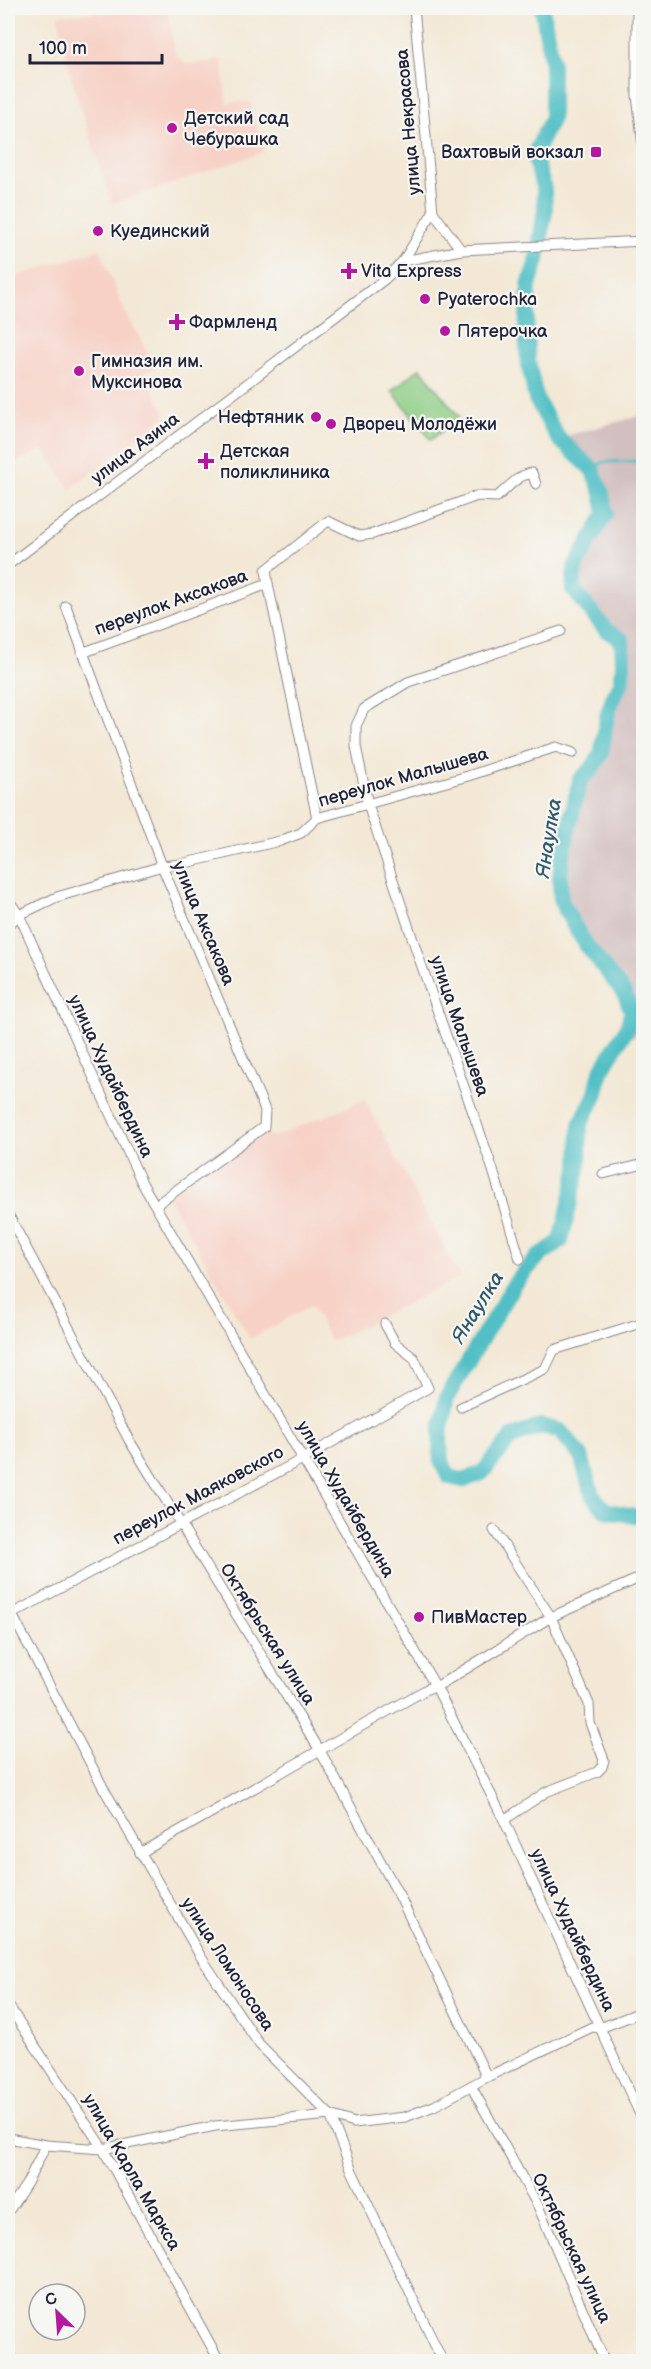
<svg xmlns="http://www.w3.org/2000/svg" width="651" height="2369" font-family="'Balsamiq Sans',sans-serif">
	<rect width="100%" height="100%" fill="#f6f6f2"/>
	<filter id="ink" filterUnits="userSpaceOnUse"><feTurbulence type="fractalNoise" baseFrequency=".0167" numOctaves="2"/><feDisplacementMap in="SourceGraphic" scale="12" xChannelSelector="R" yChannelSelector="G"/><feConvolveMatrix kernelMatrix="1 2 1 2 8 2 1 2 1" color-interpolation-filters="sRGB"/></filter>
	<filter id="wash" filterUnits="userSpaceOnUse"><feTurbulence type="fractalNoise" baseFrequency=".008" numOctaves="4" result="noise"/><feDisplacementMap in="SourceGraphic" scale="24" xChannelSelector="R" yChannelSelector="G"/><feGaussianBlur stdDeviation="1.35" result="paint"/><feColorMatrix in="noise" values="0 0 0 0 0 0 0 0 0 0 0 0 0 0 0 0 0 1.4 0 .05"/><feComposite in="paint" operator="in"/></filter>
	<g filter="url(#wash)">
		<rect width="100%" height="100%" fill="#f3e8d5"/>
		<g fill="#f7d1c6">
			<path d="M168 9 175 55 186 64 222 60 227 103 250 101 264 152 112 204 71 78 58 15Z"/>
			<path d="M100 249 126 315 156 367 144 374 167 415 70 489 43 449 8 467V279Z"/>
			<path d="M365 1100 460 1277 331 1342 312 1305 250 1339 167 1195 265 1133 274 1137Z"/>
		</g>
		<path fill="#d2bfbf" d="M643 415 644 1034 633 1037 627 1028 632 1010 624 993 587 946 561 901 560 880 562 857 580 780 591 770 601 754 607 717 613 698 621 683 623 665 622 640 606 630 573 589 575 567 606 513 601 490 592 469 558 438Z"/>
		<path fill="#8dcd85" stroke="#587860" stroke-width="1.5" d="M420 368 459 417 431 440 392 391Z"/>
		<g fill="none" stroke-linecap="round" stroke-linejoin="round">
			<path stroke="#51bfc5" stroke-width="3" d="M592 469 604 462 644 461"/>
			<path stroke="#51bfc5" stroke-width="16" d="M542 8 552 64V118L534 155 544 189 545 210 537 260 529 285 526 331 528 361 536 399 558 438 592 469 601 490 606 513 575 567 573 589 606 630 622 640 623 665 621 683 613 698 607 717 601 754 591 770 580 780 562 857 560 880 561 901 573 924 587 946 624 993 632 1011 627 1028 601 1071 595 1096 580 1125 579 1165 561 1241 538 1257 514 1284 447 1397 440 1435 441 1461 449 1477 463 1480 482 1473 512 1437 542 1426 560 1431 581 1456 592 1495 605 1510 644 1518"/>
		</g>
	</g>
	<g filter="url(#ink)">
		<g fill="none" stroke-linecap="round" stroke-linejoin="round">
			<defs>
				<g id="minor">
					<path d="M637 8V95L644 155"/>
					<path d="M433 212 461 250"/>
					<path d="M403 261 433 212 414 8"/>
					<path d="M8 565 385 279 403 261 461 250 644 241"/>
					<path d="M268 584 317 818"/>
					<path d="M66 606 162 866 265 1110 264 1127 156 1205"/>
					<path d="M82 653 268 584 266 570 328 521 359 536 373 534 477 496 497 497C508 488 516 476 532 473L536 484"/>
					<path d="M8 899 19 915 142 1183 436 1687 504 1820 644 2123"/>
					<path d="M8 925 19 915 57 897 162 866 181 864 280 841 301 833 317 818 468 776 556 747 573 753"/>
					<path d="M603 1174 644 1164"/>
					<path d="M8 1214 129 1440 319 1749 400 1897 487 2077"/>
					<path d="M520 1259 492 1167 419 958 368 805 356 746V726L364 709 408 682 561 631"/>
					<path d="M461 1407 545 1369 554 1350 644 1322"/>
					<path d="M494 1530 551 1617 589 1704 590 1723 604 1760 602 1767 597 1772 546 1792 504 1820"/>
					<path d="M8 1607 104 1789 201 1957 259 2044 330 2115 352 2171 443 2362"/>
					<path d="M8 1616 297 1462 428 1388 414 1358 395 1343 385 1324"/>
					<path d="M140 1853C237 1799 332 1742 429 1688L436 1687 551 1617 644 1576"/>
					<path d="M8 2005 103 2149 220 2362"/>
					<path d="M471 2086 538 2206 605 2362"/>
					<path d="M8 2138 46 2145 103 2149 215 2126 330 2115 354 2123 405 2117 434 2106 487 2077 592 2027 600 2028 644 2011"/>
					<path d="M8 2212 27 2183 46 2145"/>
				</g>
			</defs>
			<use href="#minor" stroke="#8a8588" stroke-width="11"/>
			<use href="#minor" stroke="#fff" stroke-width="9"/>
		</g>
	</g>
	<g fill="#b5179e" stroke="#f6f6f2" stroke-width="2">
		<circle cx="172" cy="128" r="6"/>
		<rect x="590" y="146" width="12" height="12" rx="3"/>
		<circle cx="98" cy="231" r="6"/>
		<path d="M346 262h6v6h6v6h-6v6h-6v-6h-6v-6h6z"/>
		<circle cx="425" cy="299" r="6"/>
		<path d="M174 313h6v6h6v6h-6v6h-6v-6h-6v-6h6z"/>
		<circle cx="445" cy="331" r="6"/>
		<circle cx="79" cy="371" r="6"/>
		<circle cx="316" cy="417" r="6"/>
		<circle cx="331" cy="424" r="6"/>
		<path d="M203 452h6v6h6v6h-6v6h-6v-6h-6v-6h6z"/>
		<circle cx="419" cy="1617" r="6"/>
	</g>
	<g text-anchor="middle" stroke-width="4.5" stroke-linejoin="round" paint-order="stroke">
		<g font-size="18" fill="#22223b" stroke="#f6f6f2" text-anchor="start">
			<text x="184" y="124">Детский сад<tspan x="184" dy="21">Чебурашка</tspan></text>
			<text x="584" y="158" text-anchor="end">Вахтовый вокзал</text>
			<text x="110" y="237">Куединский</text>
			<text x="361" y="277">Vita Express</text>
			<text x="437" y="305">Pyaterochka</text>
			<text x="189" y="328">Фармленд</text>
			<text x="457" y="337">Пятерочка</text>
			<text x="91" y="367">Гимназия им.<tspan x="91" dy="21">Муксинова</tspan></text>
			<text x="304" y="423" text-anchor="end">Нефтяник</text>
			<text x="343" y="430">Дворец Молодёжи</text>
			<text x="220" y="457">Детская<tspan x="220" dy="21">поликлиника</tspan></text>
			<text x="431" y="1623">ПивМастер</text>
		</g>
		<g font-size="18" fill="#22223b" stroke="#f6f6f2">
			<text transform="translate(408 122) rotate(-95)" y="6">улица Некрасова</text>
			<text transform="translate(135 448) rotate(-37)" y="6">улица Азина</text>
			<text transform="translate(171 602) rotate(-20)" y="6">переулок Аксакова</text>
			<text transform="translate(403 777) rotate(-16)" y="6">переулок Малышева</text>
			<text transform="translate(204 923) rotate(67)" y="6">улица Аксакова</text>
			<text transform="translate(460 1026) rotate(71)" y="6">улица Малышева</text>
			<text transform="translate(111 1076) rotate(65)" y="6">улица Худайбердина</text>
			<text transform="translate(198 1495) rotate(-28)" y="6">переулок Маяковского</text>
			<text transform="translate(346 1499) rotate(60)" y="6">улица Худайбердина</text>
			<text transform="translate(268 1634) rotate(58)" y="6">Октябрьская улица</text>
			<text transform="translate(573 1930) rotate(65)" y="6">улица Худайбердина</text>
			<text transform="translate(228 1964) rotate(57)" y="6">улица Ломоносова</text>
			<text transform="translate(132 2172) rotate(60)" y="6">улица Карла Маркса</text>
			<text transform="translate(572 2248) rotate(65)" y="6">Октябрьская улица</text>
		</g>
		<g font-size="20" font-style="italic" fill="#32596b" stroke="#f6f6f2">
			<text transform="translate(548 838) rotate(-81)" y="7">Янаулка</text>
			<text transform="translate(477 1307) rotate(-58)" y="7">Янаулка</text>
		</g>
	</g>
	<rect width="651" height="2369" fill="none" stroke="#f6f6f2" stroke-width="30"/>
	<g transform="translate(57 2312) rotate(335)"><circle r="28" fill="#f6f6f2" stroke="#a1a1a9" stroke-width="1.5"/>
	<path d="M0-4.5L10 22L0 15L-10 22Z" fill="#b5179e"/>
	<text y="-9" font-size="16" font-weight="bold" text-anchor="middle" fill="#22223b">С</text>
	</g>
	<path d="M30 54v9h132v-9" fill="none" stroke="#22223b" stroke-width="3"/>
	<text x="39" y="54" font-size="18" fill="#22223b" stroke="#f6f6f2" stroke-width="4.5" paint-order="stroke">100 m</text>
</svg>
